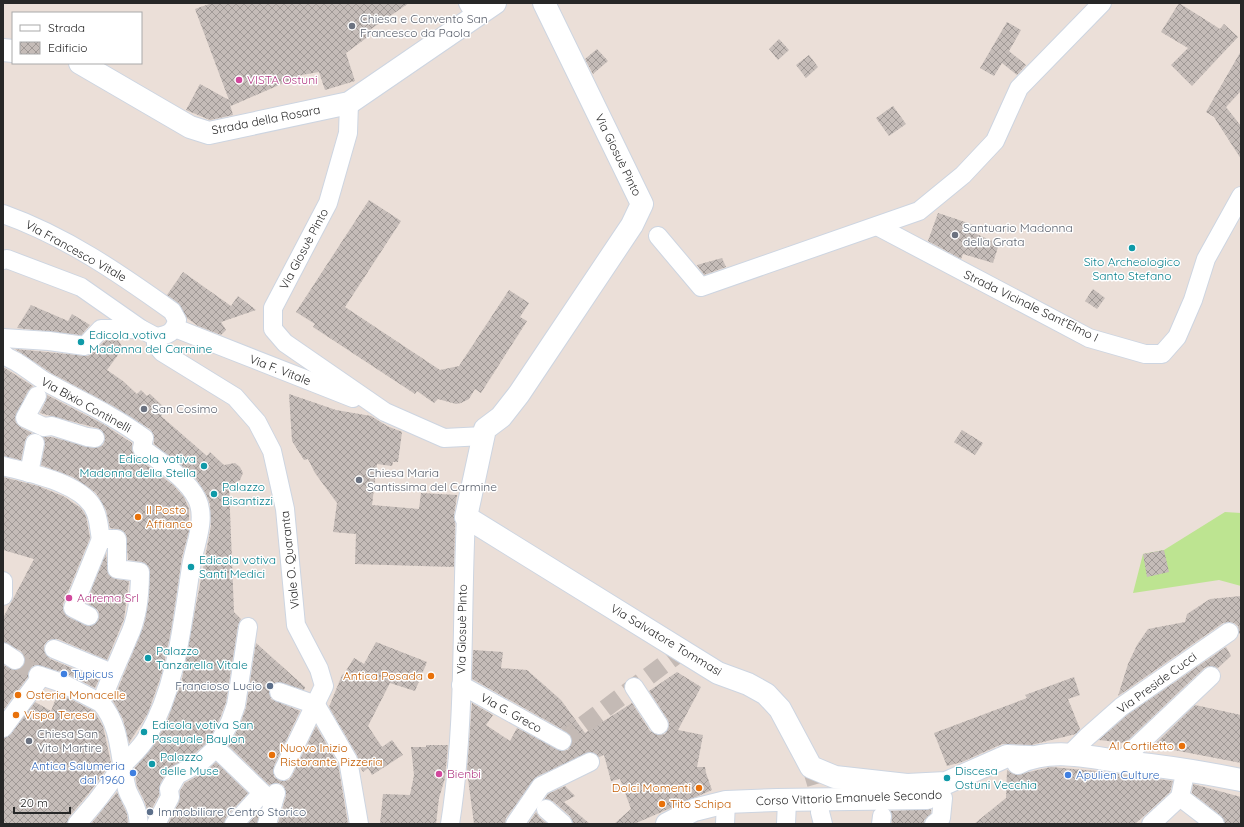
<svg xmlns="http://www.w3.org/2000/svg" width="1244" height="827" font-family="Quicksand,sans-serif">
	<defs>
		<pattern id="building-cross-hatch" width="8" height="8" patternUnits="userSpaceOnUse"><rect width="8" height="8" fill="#c5bcb8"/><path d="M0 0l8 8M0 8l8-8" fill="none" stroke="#a09996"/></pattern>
	</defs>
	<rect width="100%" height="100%" fill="#ebdfd8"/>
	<path fill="#bde491" d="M1225 512 1241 513V586L1219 580 1133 593 1143 554 1164 550Z"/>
	<g fill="url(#building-cross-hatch)">
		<path d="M212 3H409L371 29 369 36 346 53 355 81 325 90 319 72 302 75 231 106 229 101 233 115 210 120 186 110 200 84 229 100 195 9Z"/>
		<path d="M1179 3 1220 29 1224 24 1238 37 1192 86 1171 65 1188 48 1161 32Z"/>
		<path d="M1007 22 1021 30 1009 51 1026 65 1017 75 1002 63 994 76 980 68Z"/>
		<path d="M779 39 789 50 778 60 769 49Z"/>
		<path d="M597 49 608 61 593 74 585 59Z"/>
		<path d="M1241 51V91L1226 107 1241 126V159L1214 117 1206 112Z"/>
		<path d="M809 55 818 67 806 78 796 65Z"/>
		<path d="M893 106 906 124 889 136 876 118Z"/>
		<path d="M369 200 401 221 345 307 440 370 459 366 509 290 529 303 520 317 527 321 481 393 475 389 469 399 461 403 456 404 438 399 434 403 417 391 415 394 313 327 315 324 296 312Z"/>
		<path d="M938 213 974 225 972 232 999 244 993 263 963 254 961 259 928 241Z"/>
		<path d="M722 258 726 267 704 275 697 265Z"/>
		<path d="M183 272 231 306 238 296 256 310 221 322 226 330 221 335 198 326 187 318 178 303 167 295Z"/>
		<path d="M1093 289 1105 298 1097 309 1085 301Z"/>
		<path d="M31 305 68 321 72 314 90 325 81 335 17 328Z"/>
		<path d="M106 340H118L123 348 107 370 123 381 137 394 141 390 147 396 150 394 167 410 161 416 207 456 210 452 224 465 235 463 240 467 243 473 240 480 229 486 234 612 241 619 238 625 226 702 220 718 208 742 195 753 168 770 160 784 159 795 148 816 145 802 137 786 134 769 156 742 167 721 182 679 211 526 210 504 206 494 194 476 154 444V435L150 429 113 406 51 373 15 349 88 356Z"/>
		<path d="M3 367 33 386 28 391 15 418 16 423 20 427 32 433 27 436 25 441 21 460 3 456Z"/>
		<path d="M289 394 336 410 371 416 387 426 402 432 398 462H393L392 466 377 464 372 505 419 509 421 493 457 495 454 515 455 523 454 567 355 564 356 534 333 532 337 503 315 473 308 459 304 460 292 441Z"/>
		<path d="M47 395 103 424 132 443V451L135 456 173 485 184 497 189 509V531L182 557 171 631 162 673 148 713 129 743 123 719 113 701 144 625 149 598V568L142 562 128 560 126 534 122 530 110 528 106 510 96 493 73 477 41 465 45 445 43 437H51L94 448 103 445 105 439 102 430 97 428 40 413 46 401Z"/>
		<path d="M962 430 983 443 975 455 954 442Z"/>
		<path d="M3 477 38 486 63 496 81 508 86 516 90 538 63 604V610L68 617 89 626 98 621 99 615 98 610 86 603 106 553 108 574 115 579 129 581 124 619 107 660 58 639 48 640 44 645V651L50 659 99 679 95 688 65 673 36 665 31 667 28 677 3 710V665L15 670 23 666 25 660 21 651 3 642V618L34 559 3 550Z"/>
		<path d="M1164 550 1169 572 1147 577 1143 554Z"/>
		<path d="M1241 596V633L1239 634 1238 626 1234 623 1229 622 1223 623 1118 696 1128 664 1137 645 1148 629 1185 622 1187 614 1210 599Z"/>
		<path d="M376 642 427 662 415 691 390 683 368 726 382 747 392 740 403 755 372 775 368 768 363 772 360 767 357 755 329 707 342 675 344 674 354 658 364 664Z"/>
		<path d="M256 643 305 687 304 690 277 682 272 684 269 689 271 699 300 711 274 766V777L283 781 289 780 292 776 316 726 338 764 348 824H278L286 796 284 786 279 783 269 785 229 746 239 727 246 708Z"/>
		<path d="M1226 647 1231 656 1218 668 1209 666 1204 668 1125 743 1099 740 1127 715Z"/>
		<path d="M473 650 503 652 501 668 527 670 561 700 585 733 632 703 650 731 659 735 665 734 669 725 668 720 649 691 677 672 701 687 678 730 703 735 697 767H705L706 773 712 790 634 824H614L631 809 620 779 611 781 604 755 599 757 590 752 536 777 506 818 505 824H474L467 771 472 703 493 715 486 725 510 741 517 728 562 751 568 750 572 741 571 736 567 732 472 679Z"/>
		<path d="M1074 677 1080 695 1068 699 1080 729 1076 734 1031 745 1002 744 962 762 947 766 934 733 1027 698 1025 695Z"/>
		<path d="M58 693 94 711 103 726 111 763 89 793 69 817 67 824H3V738L11 734 35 702 51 711Z"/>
		<path d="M1195 705 1241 715V763L1153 746Z"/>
		<path d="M426 745H448L445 778 439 798 436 824H380L383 794 410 795 414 775 411 747H426Z"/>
		<path d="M216 762 248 793 226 817 224 824H168L179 802 180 791 185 783 206 771Z"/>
		<path d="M1051 767 1096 771 1173 781 1170 792 1135 824H974L1006 798 1007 770 1016 775Z"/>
		<path d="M1193 784 1241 797V824H1225L1221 816 1192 793Z"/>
		<path d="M565 786 575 796 564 802 590 824H573L570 816 553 801 545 799 548 794Z"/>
		<path d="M117 792 127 814 128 824H91Z"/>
		<path d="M931 809V813L924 820V824H892L891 811Z"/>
		<path d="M260 811 257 824H248Z"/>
		<path d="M536 812 539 817 547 824H528Z"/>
	</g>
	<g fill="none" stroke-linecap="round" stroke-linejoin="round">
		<g stroke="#c4bab5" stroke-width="18" stroke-dasharray="18 9" stroke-linecap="butt">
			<path d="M15 660 38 675"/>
			<path d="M562 741 682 651"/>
			<path d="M811 767 819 794 820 812"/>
		</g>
		<defs>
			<g id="street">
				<path d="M468 3 476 16"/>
				<path d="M349 103 348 133 328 203 273 308V329L285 343 385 412 444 438 484 436"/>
				<path d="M3 214C65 236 119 273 172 311L177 320C174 333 168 335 156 337"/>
				<path d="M877 226 1089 338 1145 354H1162L1177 337 1193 300 1206 259 1241 196"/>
				<path d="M658 236 701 287 919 211 963 175 995 141 1019 88 1102 3"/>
				<path d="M3 260 7 259 81 287 141 329 156 337"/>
				<path d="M175 328 353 398"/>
				<path d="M156 337V345L162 352 235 397 257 422 272 451 285 509 296 625 319 669 324 686 283 771"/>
				<path d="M3 338 49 341 85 346 101 329H141"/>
				<path d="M3 353C7 359 13 359 18 363 28 369 36 376 46 382 79 400 113 415 144 438L142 448C161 463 186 477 197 499 207 520 194 546 191 567 182 625 177 686 147 737 141 748 132 755 124 764 116 772 111 783 104 791 96 803 86 813 77 824"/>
				<path d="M37 396 25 418 44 427 52 426 87 437 95 438"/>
				<path d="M3 466C29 473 84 483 95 511 99 519 99 530 101 539H117V569L140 572C140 594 138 618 128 638 119 660 109 680 101 703"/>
				<path d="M29 473 35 443"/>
				<path d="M3 581V596"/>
				<path d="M89 616 73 608 101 539"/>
				<path d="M54 649 112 673"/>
				<path d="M3 652 15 660"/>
				<path d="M38 675 62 683 101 703C122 727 119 760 127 789 129 796 134 802 136 809 138 813 138 819 139 824"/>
				<path d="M461 685 562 741"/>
				<path d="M634 687 659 725"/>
				<path d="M279 692 316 705"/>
				<path d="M316 705 348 760 359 824"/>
				<path d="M3 728 41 677"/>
				<path d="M216 748 230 722 236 705 248 627"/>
				<path d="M1070 754 1087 737 1121 707 1229 632"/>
				<path d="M1121 761 1211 676"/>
				<path d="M1180 797 1215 824"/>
				<path d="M546 809 563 824"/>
				<path d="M820 812 823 824"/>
				<path d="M156 824 170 797 169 789 177 775 201 762 216 748 273 803"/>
				<path d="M234 824 262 793"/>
				<path d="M267 824 276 793"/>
				<path d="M450 824C466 723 461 619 466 517"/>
				<path d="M515 824 541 786 590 762"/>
				<path d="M725 824 726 802"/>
				<path d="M786 824 787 801"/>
				<path d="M881 824 882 816"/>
				<path d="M934 824 941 818 943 798"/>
				<path d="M1151 824 1180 797 1186 769"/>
			</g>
			<g id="secondary">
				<path d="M544 3 642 204 632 225 519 394 501 417 485 429 466 517 718 673 748 684 766 694 780 709 811 767 835 777 907 785 946 783 1007 756 1030 757"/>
				<path d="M3 50 13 51"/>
				<path d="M80 63 190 127 209 133 349 103 495 3"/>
				<path d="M1018 763C1051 747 1088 757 1123 762 1163 766 1202 772 1241 780"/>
				<path d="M667 824 694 810 726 802 777 800 927 798"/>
			</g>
		</defs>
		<use href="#street" stroke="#cdd5e1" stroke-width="20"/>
		<use href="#secondary" stroke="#cdd5e1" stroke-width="24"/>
		<use href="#street" stroke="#fff" stroke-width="18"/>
		<use href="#secondary" stroke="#fff" stroke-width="22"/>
	</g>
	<g fill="#6b7280" stroke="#fff" stroke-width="1.5">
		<circle cx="352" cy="26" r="4"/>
		<circle cx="955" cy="235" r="4"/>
		<circle cx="144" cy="409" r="4"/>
		<circle cx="359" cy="480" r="4"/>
		<circle cx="29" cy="741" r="4"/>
	</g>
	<g fill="#d1479c" stroke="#fff" stroke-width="1.5">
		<circle cx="239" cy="80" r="4"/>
		<circle cx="69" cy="598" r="4"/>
		<circle cx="439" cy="774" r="4"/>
	</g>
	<g fill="#0f9aa8" stroke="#fff" stroke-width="1.5">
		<circle cx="1132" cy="248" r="4"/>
		<circle cx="81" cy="342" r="4"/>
		<circle cx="204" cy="466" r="4"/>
		<circle cx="214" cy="494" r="4"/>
		<circle cx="191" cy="567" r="4"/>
		<circle cx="148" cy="658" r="4"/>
		<circle cx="144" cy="732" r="4"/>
		<circle cx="152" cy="764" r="4"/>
		<circle cx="947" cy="778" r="4"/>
	</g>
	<g fill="#e8710a" stroke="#fff" stroke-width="1.5">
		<circle cx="138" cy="517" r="4"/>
		<circle cx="431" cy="676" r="4"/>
		<circle cx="18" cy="695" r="4"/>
		<circle cx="16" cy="715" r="4"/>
		<circle cx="1182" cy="746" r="4"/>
		<circle cx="272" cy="755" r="4"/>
		<circle cx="699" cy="788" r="4"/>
		<circle cx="662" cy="804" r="4"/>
	</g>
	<g fill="#3f7fe0" stroke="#fff" stroke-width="1.5">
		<circle cx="64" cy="674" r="4"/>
		<circle cx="133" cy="773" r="4"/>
		<circle cx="1068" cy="775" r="4"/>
	</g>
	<g fill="#5c6f8a" stroke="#fff" stroke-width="1.5">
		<circle cx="270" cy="686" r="4"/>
		<circle cx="150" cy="812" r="4"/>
	</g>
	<g text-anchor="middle" stroke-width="3" stroke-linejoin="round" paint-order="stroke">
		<g font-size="12" fill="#5b616d" stroke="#fff" text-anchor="start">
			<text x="360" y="23">Chiesa e Convento San<tspan x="360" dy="14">Francesco da Paola</tspan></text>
			<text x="963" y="232">Santuario Madonna<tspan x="963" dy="14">della Grata</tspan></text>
			<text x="152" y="413">San Cosimo</text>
			<text x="367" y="477">Chiesa Maria<tspan x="367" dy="14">Santissima del Carmine</tspan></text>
			<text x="37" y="738">Chiesa San<tspan x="37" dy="14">Vito Martire</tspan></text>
		</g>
		<g font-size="12" fill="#b23c85" stroke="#fff" text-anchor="start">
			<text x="247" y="84">VISTA Ostuni</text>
			<text x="77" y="602">Adrema Srl</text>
			<text x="447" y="778">Bienbi</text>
		</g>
		<g font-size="12" fill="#272727" stroke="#fff">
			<text transform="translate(266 120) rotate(-11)" y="4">Strada della Rosara</text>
			<text transform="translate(618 155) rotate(64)" y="4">Via Giosuè Pinto</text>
			<text transform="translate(304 249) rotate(-62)" y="4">Via Giosuè Pinto</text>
			<text transform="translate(76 251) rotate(29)" y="4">Via Francesco Vitale</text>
			<text transform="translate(1031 306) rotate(26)" y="4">Strada Vicinale Sant'Elmo I</text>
			<text transform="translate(280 370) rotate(21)" y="4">Via F. Vitale</text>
			<text transform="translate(86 405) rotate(29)" y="4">Via Bixio Continelli</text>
			<text transform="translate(290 560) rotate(-96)" y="4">Viale O. Quaranta</text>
			<text transform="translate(462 629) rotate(-89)" y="4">Via Giosuè Pinto</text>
			<text transform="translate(666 640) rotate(31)" y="4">Via Salvatore Tommasi</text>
			<text transform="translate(1157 683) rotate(-36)" y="4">Via Preside Cucci</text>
			<text transform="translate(511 713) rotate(29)" y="4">Via G. Greco</text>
			<text transform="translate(849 798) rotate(-2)" y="4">Corso Vittorio Emanuele Secondo</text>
		</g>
		<g font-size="12" fill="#0d838f" stroke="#fff" text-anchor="start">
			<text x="1132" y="266" text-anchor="middle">Sito Archeologico<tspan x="1132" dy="14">Santo Stefano</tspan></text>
			<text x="89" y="339">Edicola votiva<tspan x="89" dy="14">Madonna del Carmine</tspan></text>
			<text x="196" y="463" text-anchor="end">Edicola votiva<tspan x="196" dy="14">Madonna della Stella</tspan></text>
			<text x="222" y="491">Palazzo<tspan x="222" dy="14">Bisantizzi</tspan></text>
			<text x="199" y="564">Edicola votiva<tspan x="199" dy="14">Santi Medici</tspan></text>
			<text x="156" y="655">Palazzo<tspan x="156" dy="14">Tanzarella Vitale</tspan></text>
			<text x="152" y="729">Edicola votiva San<tspan x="152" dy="14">Pasquale Baylon</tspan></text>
			<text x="160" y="761">Palazzo<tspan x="160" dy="14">delle Muse</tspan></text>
			<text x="955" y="775">Discesa<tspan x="955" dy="14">Ostuni Vecchia</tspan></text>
		</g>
		<g font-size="12" fill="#c56008" stroke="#fff" text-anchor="start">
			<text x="146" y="514">Il Posto<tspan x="146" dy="14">Affianco</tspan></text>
			<text x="423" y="680" text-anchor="end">Antica Posada</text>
			<text x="26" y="699">Osteria Monacelle</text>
			<text x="24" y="719">Vispa Teresa</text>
			<text x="1174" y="750" text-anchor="end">Al Cortiletto</text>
			<text x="280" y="752">Nuovo Inizio<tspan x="280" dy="14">Ristorante Pizzeria</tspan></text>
			<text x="691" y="792" text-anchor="end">Dolci Momenti</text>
			<text x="670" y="808">Tito Schipa</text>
		</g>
		<g font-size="12" fill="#366cbe" stroke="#fff" text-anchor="start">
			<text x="72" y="678">Typicus</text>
			<text x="125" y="770" text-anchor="end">Antica Salumeria<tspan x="125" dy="14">dal 1960</tspan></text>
			<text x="1076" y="779">Apulien Culture</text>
		</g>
		<g font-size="12" fill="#4e5e75" stroke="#fff" text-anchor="end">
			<text x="262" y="690">Francioso Lucio</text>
			<text x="158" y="816" text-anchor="start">Immobiliare Centro Storico</text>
		</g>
	</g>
	<rect width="1244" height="827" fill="none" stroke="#272727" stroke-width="8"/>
	<rect x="12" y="12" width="130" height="52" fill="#ffffff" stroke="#a9a9a9"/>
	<rect x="20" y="25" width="20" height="6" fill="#ffffff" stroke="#a9a9a9"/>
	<text x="48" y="32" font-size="12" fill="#272727">Strada</text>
	<rect x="20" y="42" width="20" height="12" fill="url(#building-cross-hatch)" stroke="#a9a9a9"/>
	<text x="48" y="52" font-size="12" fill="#272727">Edificio</text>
	<path d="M14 807v6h56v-6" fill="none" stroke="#272727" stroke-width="2"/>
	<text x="20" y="807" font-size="12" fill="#272727" stroke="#ffffff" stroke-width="3" paint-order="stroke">20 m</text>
</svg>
